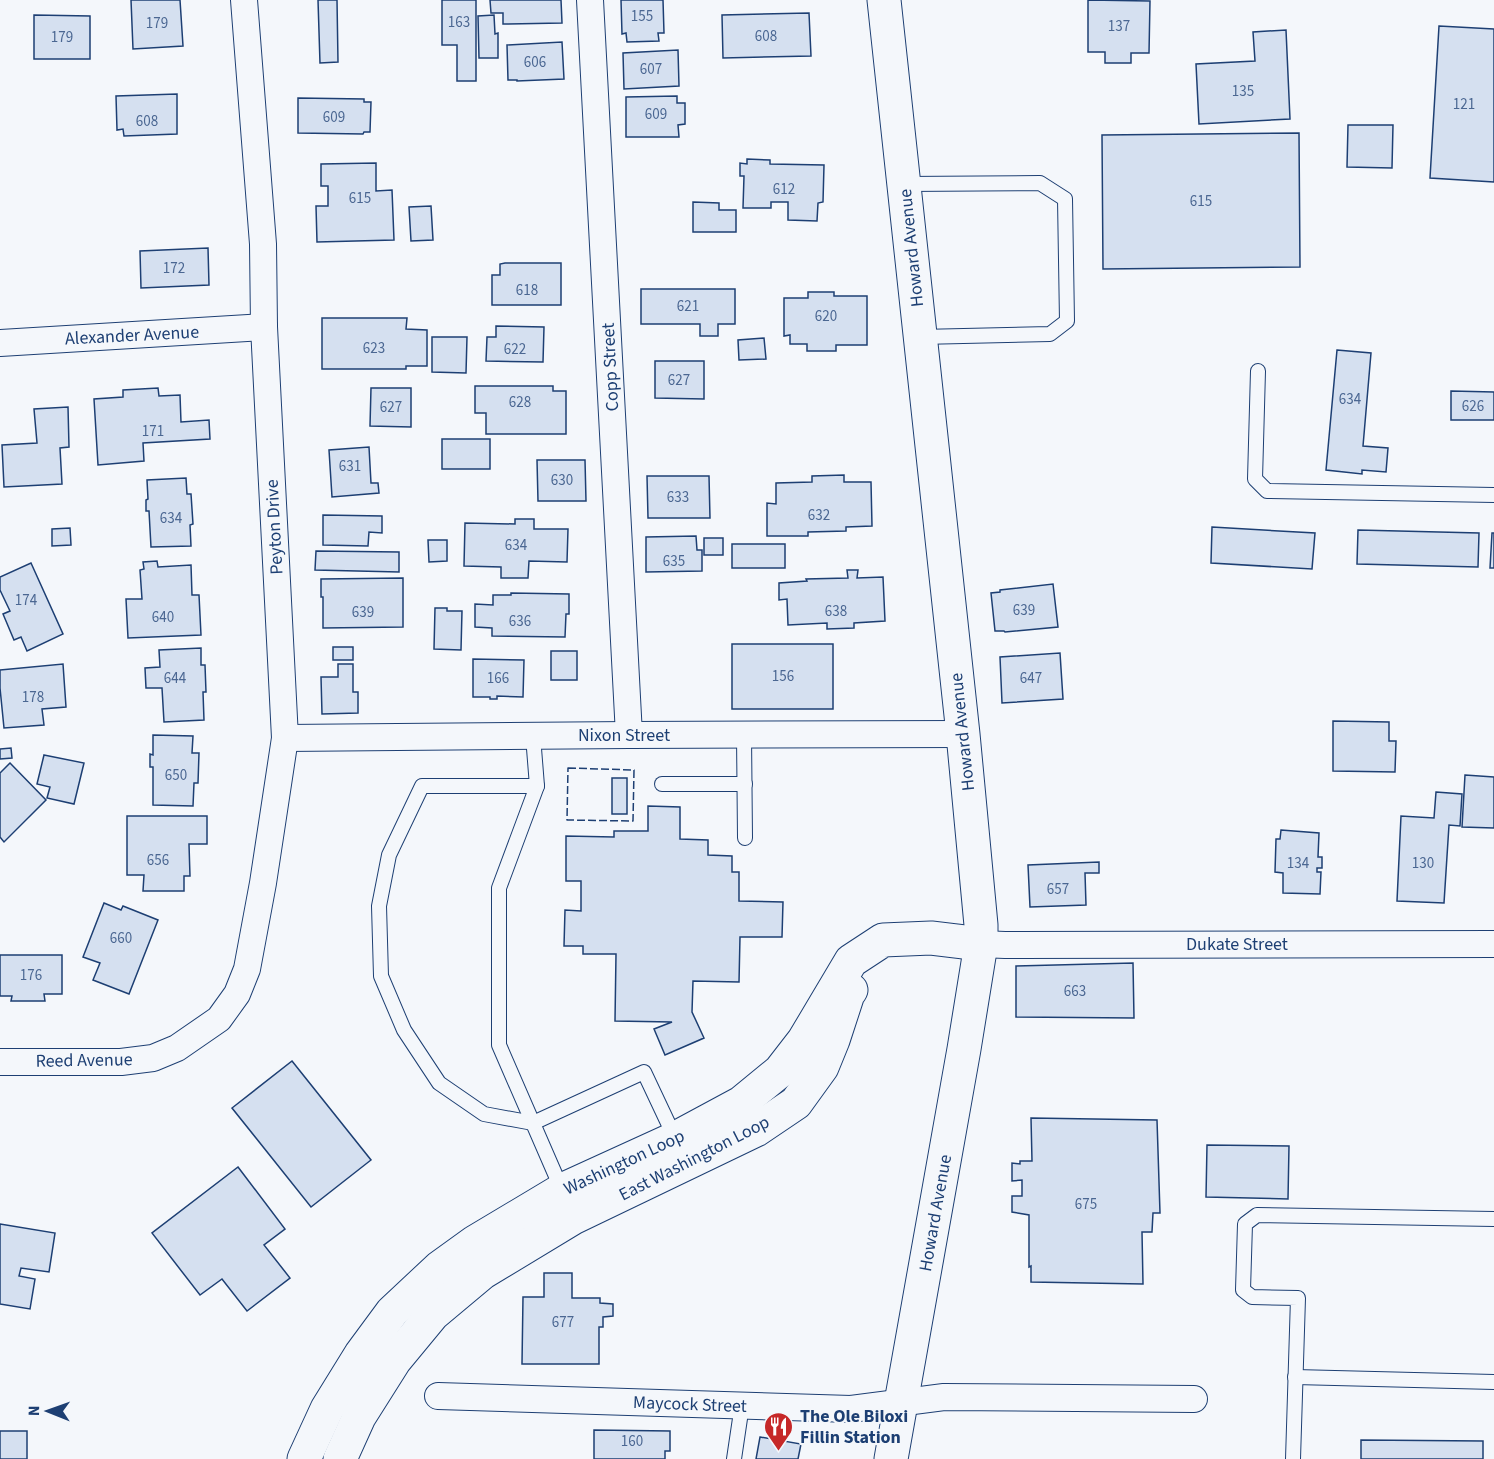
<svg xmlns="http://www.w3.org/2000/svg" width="1494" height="1459" font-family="'Source Sans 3',sans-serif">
	<rect width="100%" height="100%" fill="#f4f7fb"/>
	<g fill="#d5e0f0" stroke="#1d3f73" stroke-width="1.5">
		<path d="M131 0H180L183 46 133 49Z"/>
		<path d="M318 0H337L338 62 320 63Z"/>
		<path d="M442 0H476V81H457V45H442Z"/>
		<path d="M490 0H561L562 23 503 24V13H491Z"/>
		<path d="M621 0H663L664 33H658L659 41 627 42 626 33 622 34Z"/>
		<path d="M1088 0 1150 1 1149 53H1131V63H1105V52H1088Z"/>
		<path d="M809 13 811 56 723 58 722 15Z"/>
		<path d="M34 15 90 16V59H34Z"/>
		<path d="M494 15 495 34 498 33V58H479L478 16Z"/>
		<path d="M1439 26 1494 29V182L1430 178Z"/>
		<path d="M1286 30 1290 119 1199 124 1196 64 1255 61 1253 32Z"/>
		<path d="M562 42 564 79 517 81V80H508L507 45Z"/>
		<path d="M678 50 679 86 624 89 623 53Z"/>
		<path d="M177 94V134L124 136 123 129 117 130 116 96Z"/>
		<path d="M677 96V103H685V124L678 125 679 137H626V97Z"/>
		<path d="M298 98 364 99V102H371L370 132H364L363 134 298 133Z"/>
		<path d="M1348 125H1393L1392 168 1347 167Z"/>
		<path d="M1299 133 1300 267 1103 269 1102 135Z"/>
		<path d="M747 159 770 160V164L824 165 823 202 818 203 817 221 788 220V202H771V208H743L744 176H740V163L747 164Z"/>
		<path d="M376 163V191L392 190 394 240 317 242 316 206H328V186H321V164Z"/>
		<path d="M693 202 719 203V210H736V232H693Z"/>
		<path d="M431 206 433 240 411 241 409 207Z"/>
		<path d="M208 248 209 285 141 288 140 251Z"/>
		<path d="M505 263H561V305H492V275H500V264Z"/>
		<path d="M641 289H735V324H718V336H700V324H641Z"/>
		<path d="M808 292H834V296H867V345H836V351H807V344H790V335L784 336V298H808Z"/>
		<path d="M322 318H407L406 329 427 330V366H406V369H322Z"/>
		<path d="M496 326 544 327 543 362 486 361 487 337H496Z"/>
		<path d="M432 337H467L466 373 432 372Z"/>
		<path d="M764 338 766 359 739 360 738 340Z"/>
		<path d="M1337 350 1371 353 1363 446 1388 448 1386 472 1362 470V474L1326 470Z"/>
		<path d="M655 361H704V399L655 398Z"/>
		<path d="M475 386H553V391H566V434H486V413H475Z"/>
		<path d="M158 388 159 396 180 395 181 422 209 420 210 439 143 443 144 461 98 465 94 399 123 397V390Z"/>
		<path d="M371 388H411V427L370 426Z"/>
		<path d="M1451 391 1494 392V420H1451Z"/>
		<path d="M68 407 69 447 60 448 62 484 4 487 2 445 37 443 34 409Z"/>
		<rect x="442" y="439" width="48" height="30"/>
		<path d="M369 447 371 483H378L379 493 332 497 329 450Z"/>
		<path d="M537 460H585L586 501H538Z"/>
		<path d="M844 475V482H871L872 526 846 527V531L808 532V536H767V503L776 504V483L812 482V476Z"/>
		<path d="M647 476H709L710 518H648Z"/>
		<path d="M186 478 187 494H191L193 524 190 525 191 546 151 547 149 511H146V500L148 499 147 480Z"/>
		<path d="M323 515 382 516V533L369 532 368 546 323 545Z"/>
		<path d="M515 519H534V529H568L567 562 529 561 528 578H501V567L464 566 465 523 515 524Z"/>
		<path d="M1212 527 1315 533 1312 569 1211 563Z"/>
		<path d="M70 528 71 545 52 546V529Z"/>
		<path d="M1358 530 1479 533 1478 567 1357 564Z"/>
		<path d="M1492 533H1494V568H1490Z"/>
		<path d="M696 536 697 550H702V571L646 572V537Z"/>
		<rect x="704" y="538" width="19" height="17"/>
		<path d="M428 540H447V561L429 562Z"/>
		<rect x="732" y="544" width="53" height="24"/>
		<path d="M316 551 399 552V572L315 570Z"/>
		<path d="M157 561 158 567 191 565 192 595H199L201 635 128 638 126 599H142L140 570 144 569 143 562Z"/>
		<path d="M31 563 63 634 27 651 21 637 14 640 3 614 10 611 0 590V577Z"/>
		<path d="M847 570H858L857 578 883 577 885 621 854 623V628L827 629V623L788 625 787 599 779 600V583L807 581 806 579 848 578Z"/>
		<path d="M403 578V627L323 628V597H321V579Z"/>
		<path d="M1053 584 1058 627 1005 632 1004 631H995L991 593 1000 592V590Z"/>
		<path d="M511 593 569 594V614H566L565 637 492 636V628L475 627V604L493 605V595H511Z"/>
		<path d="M435 608H447V611H462L461 650 434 649Z"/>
		<rect x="732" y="644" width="101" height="65"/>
		<rect x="333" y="647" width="20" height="13"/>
		<path d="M201 648V665H205L206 692H203L204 720 164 722 162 688H146L145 668 160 667 159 650Z"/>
		<rect x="551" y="651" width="26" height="29"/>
		<path d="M1060 653 1063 699 1002 703 1000 657Z"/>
		<path d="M473 659 524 660 523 697 497 696V699H490V697H473Z"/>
		<path d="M63 664 66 707 42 709 44 725 4 728 0 688V670Z"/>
		<path d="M338 664H353V692H358V713L322 714 321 677H338Z"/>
		<path d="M1333 721 1389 722V741H1396L1395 772 1333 771Z"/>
		<path d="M153 735 193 736 192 753H199L198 783H194L193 806 153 805V767H150V754L153 755Z"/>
		<path d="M11 748 12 758 0 759V749Z"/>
		<path d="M44 755 84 763 74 804 47 798 50 787 37 784Z"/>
		<path d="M10 763 46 800 4 842 0 837V773Z"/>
		<path d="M1465 775 1494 777V828L1462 827Z"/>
		<rect x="612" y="778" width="15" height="36"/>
		<path d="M1436 792 1462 794 1460 826 1449 825 1444 903 1397 901 1401 816 1434 818Z"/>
		<path d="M648 806 680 807V839L708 840V855L732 856V872H739V901L783 902 782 937H740L739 982 693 981 692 1012 704 1038 665 1055 654 1029 672 1022 615 1021 616 954H583V946H564L565 910 581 911V881H566V836L614 837V831H648Z"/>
		<path d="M127 816H207V844H189L190 876H184V891H143L144 875H127Z"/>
		<path d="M1281 830 1319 833 1318 857H1322V868H1317V872H1321L1320 894 1283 893V873L1275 872 1276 839H1280Z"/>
		<path d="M1099 862V873H1085L1086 905 1030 907 1028 865Z"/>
		<path d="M104 903 121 910 123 906 158 920 129 994 93 980 100 963 83 957Z"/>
		<path d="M0 955H62V994H44L45 1001H11L12 996H0Z"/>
		<path d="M1133 963 1134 1018 1016 1017V966Z"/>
		<path d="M292 1061 371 1160 311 1207 232 1108Z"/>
		<path d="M1031 1118 1157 1120 1160 1213H1153L1152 1232H1142L1143 1284 1031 1282V1266L1029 1267V1215L1012 1212V1196H1022V1180L1012 1181V1163L1020 1164V1161H1032Z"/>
		<path d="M1207 1145 1289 1146 1288 1199 1206 1197Z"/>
		<path d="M238 1167 285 1229 264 1245 290 1278 247 1311 222 1279 200 1295 152 1233Z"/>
		<path d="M0 1224 55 1233 49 1272 21 1268 19 1276 35 1279 30 1309 0 1304Z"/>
		<path d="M544 1273H572V1298H600V1303L613 1304V1316L603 1317V1327H599V1364H522L523 1297H544Z"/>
		<path d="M594 1430 670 1431V1451H665V1459H594Z"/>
		<rect x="0" y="1431" width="27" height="28"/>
		<path d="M760 1437 801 1444 798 1459H756Z"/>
		<path d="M1361 1440 1483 1441V1459H1361Z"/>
	</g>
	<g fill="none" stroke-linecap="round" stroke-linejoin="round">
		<defs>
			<g id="service">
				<path d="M904 184 1040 183 1065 199 1067 321 1050 334 920 337"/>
				<path d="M1258 371 1255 479 1267 491 1494 495"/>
				<path d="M744 735 745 838"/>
				<path d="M533 736 537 786 499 888V1045L562 1190"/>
				<path d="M662 784H745"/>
				<path d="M537 786H422L389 855 379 906 381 976 404 1030 439 1083 484 1114 533 1123 644 1072 676 1140"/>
				<path d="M1295 1377 1494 1382"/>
				<path d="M734 1459 742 1405"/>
				<path d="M1293 1459 1298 1298 1252 1297 1243 1290 1245 1224 1257 1215 1494 1219"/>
			</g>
			<g id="minor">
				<path d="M590 0 629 735"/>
				<path d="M0 343 264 327"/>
				<path d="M285 738 629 735 963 734"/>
				<path d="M981 944 1005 945 1494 944"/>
				<path d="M0 1062H121L153 1058 177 1048 219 1019 237 994 247 969 263 883 285 738 264 327 263 244 244 0"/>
				<path d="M438 1396 851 1409 944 1397 1194 1399"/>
			</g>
			<path id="tertiary" d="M891 1459 964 1049 981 944"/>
			<g id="secondary">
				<path d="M884 0 963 734 981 925V944"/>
				<path d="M304 1459 327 1409 361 1354 392 1312 439 1268 475 1242 562 1190 676 1138 741 1103 780 1071 804 1040 851 961 883 940 931 938 981 944"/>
				<path d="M340 1459 359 1417 395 1360 433 1314 482 1273 573 1218 756 1130 796 1103 822 1067 833 1040 848 994 851 990"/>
			</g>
		</defs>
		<use href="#service" stroke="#1d3f73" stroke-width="16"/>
		<use href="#minor" stroke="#1d3f73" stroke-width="28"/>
		<use href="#tertiary" stroke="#1d3f73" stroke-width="35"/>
		<use href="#secondary" stroke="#1d3f73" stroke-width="35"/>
		<use href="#service" stroke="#f4f7fb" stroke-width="14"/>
		<use href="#minor" stroke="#f4f7fb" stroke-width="26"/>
		<use href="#tertiary" stroke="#f4f7fb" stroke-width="33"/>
		<use href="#secondary" stroke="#f4f7fb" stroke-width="33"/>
		<path stroke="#1d3f73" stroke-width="1.5" stroke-dasharray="8 3" stroke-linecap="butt" d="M568 768 634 770 633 821 567 820Z"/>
	</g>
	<defs>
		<symbol id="restaurant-pin" viewBox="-11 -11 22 30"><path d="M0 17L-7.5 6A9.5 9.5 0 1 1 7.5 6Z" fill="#c62828" stroke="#f4f7fb"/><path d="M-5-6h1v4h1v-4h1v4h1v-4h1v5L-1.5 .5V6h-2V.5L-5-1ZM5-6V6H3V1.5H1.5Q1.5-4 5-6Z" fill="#fff"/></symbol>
	</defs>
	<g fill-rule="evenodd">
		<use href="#restaurant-pin" x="762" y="1410" width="33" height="45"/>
	</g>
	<g text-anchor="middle" stroke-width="4.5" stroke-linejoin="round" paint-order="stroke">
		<g font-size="15" fill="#4b6792">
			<text x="642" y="21">155</text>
			<text x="459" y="27">163</text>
			<text x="157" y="28">179</text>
			<text x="1119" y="31">137</text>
			<text x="766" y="41">608</text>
			<text x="62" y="42">179</text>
			<text x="535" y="67">606</text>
			<text x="651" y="74">607</text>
			<text x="1243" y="96">135</text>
			<text x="1464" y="109">121</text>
			<text x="656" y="119">609</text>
			<text x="334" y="122">609</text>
			<text x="147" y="126">608</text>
			<text x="784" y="194">612</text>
			<text x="360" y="203">615</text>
			<text x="1201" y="206">615</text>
			<text x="174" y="273">172</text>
			<text x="527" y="295">618</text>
			<text x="688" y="311">621</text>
			<text x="826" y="321">620</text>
			<text x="374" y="353">623</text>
			<text x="515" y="354">622</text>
			<text x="679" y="385">627</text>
			<text x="1350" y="404">634</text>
			<text x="520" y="407">628</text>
			<text x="1473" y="411">626</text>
			<text x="391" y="412">627</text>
			<text x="153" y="436">171</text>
			<text x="350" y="471">631</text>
			<text x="562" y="485">630</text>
			<text x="678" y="502">633</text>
			<text x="819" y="520">632</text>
			<text x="171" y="523">634</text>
			<text x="516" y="550">634</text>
			<text x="674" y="566">635</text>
			<text x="26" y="605">174</text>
			<text x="1024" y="615">639</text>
			<text x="836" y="616">638</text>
			<text x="363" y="617">639</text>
			<text x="163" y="622">640</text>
			<text x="520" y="626">636</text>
			<text x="783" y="681">156</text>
			<text x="175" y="683">644</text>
			<text x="498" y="683">166</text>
			<text x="1031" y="683">647</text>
			<text x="33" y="702">178</text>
			<text x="176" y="780">650</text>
			<text x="158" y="865">656</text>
			<text x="1298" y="868">134</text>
			<text x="1423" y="868">130</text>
			<text x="1058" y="894">657</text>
			<text x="121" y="943">660</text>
			<text x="31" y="980">176</text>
			<text x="1075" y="996">663</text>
			<text x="1086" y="1209">675</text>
			<text x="563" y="1327">677</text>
			<text x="632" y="1446">160</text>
		</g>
		<g font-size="18" fill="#1d3f73" stroke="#f4f7fb">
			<text transform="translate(911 248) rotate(-96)" y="6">Howard Avenue</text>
			<text transform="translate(132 335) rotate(-3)" y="6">Alexander Avenue</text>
			<text transform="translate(610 367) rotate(-93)" y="6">Copp Street</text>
			<text transform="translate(274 527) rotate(-93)" y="6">Peyton Drive</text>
			<text transform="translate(962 732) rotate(-96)" y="6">Howard Avenue</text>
			<text x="624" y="741">Nixon Street</text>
			<text x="1237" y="950">Dukate Street</text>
			<text transform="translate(84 1060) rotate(-1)" y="6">Reed Avenue</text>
			<text transform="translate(694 1158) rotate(-27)" y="6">East Washington Loop</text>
			<text transform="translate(624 1162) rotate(-25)" y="6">Washington Loop</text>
			<text transform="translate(935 1213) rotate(-80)" y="6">Howard Avenue</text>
			<text transform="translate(690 1404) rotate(2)" y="6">Maycock Street</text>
		</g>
		<g font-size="18" font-weight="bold" fill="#1d3f73" stroke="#f4f7fb" text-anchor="start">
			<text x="800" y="1422">The Ole Biloxi<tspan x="800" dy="21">Fillin Station</tspan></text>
		</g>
	</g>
	<g transform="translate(48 1411) rotate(271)" stroke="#f4f7fb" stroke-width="4.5" paint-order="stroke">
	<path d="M0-4.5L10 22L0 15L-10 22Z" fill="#1d3f73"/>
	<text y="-9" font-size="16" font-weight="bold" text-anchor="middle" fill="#1d3f73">N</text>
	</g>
</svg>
